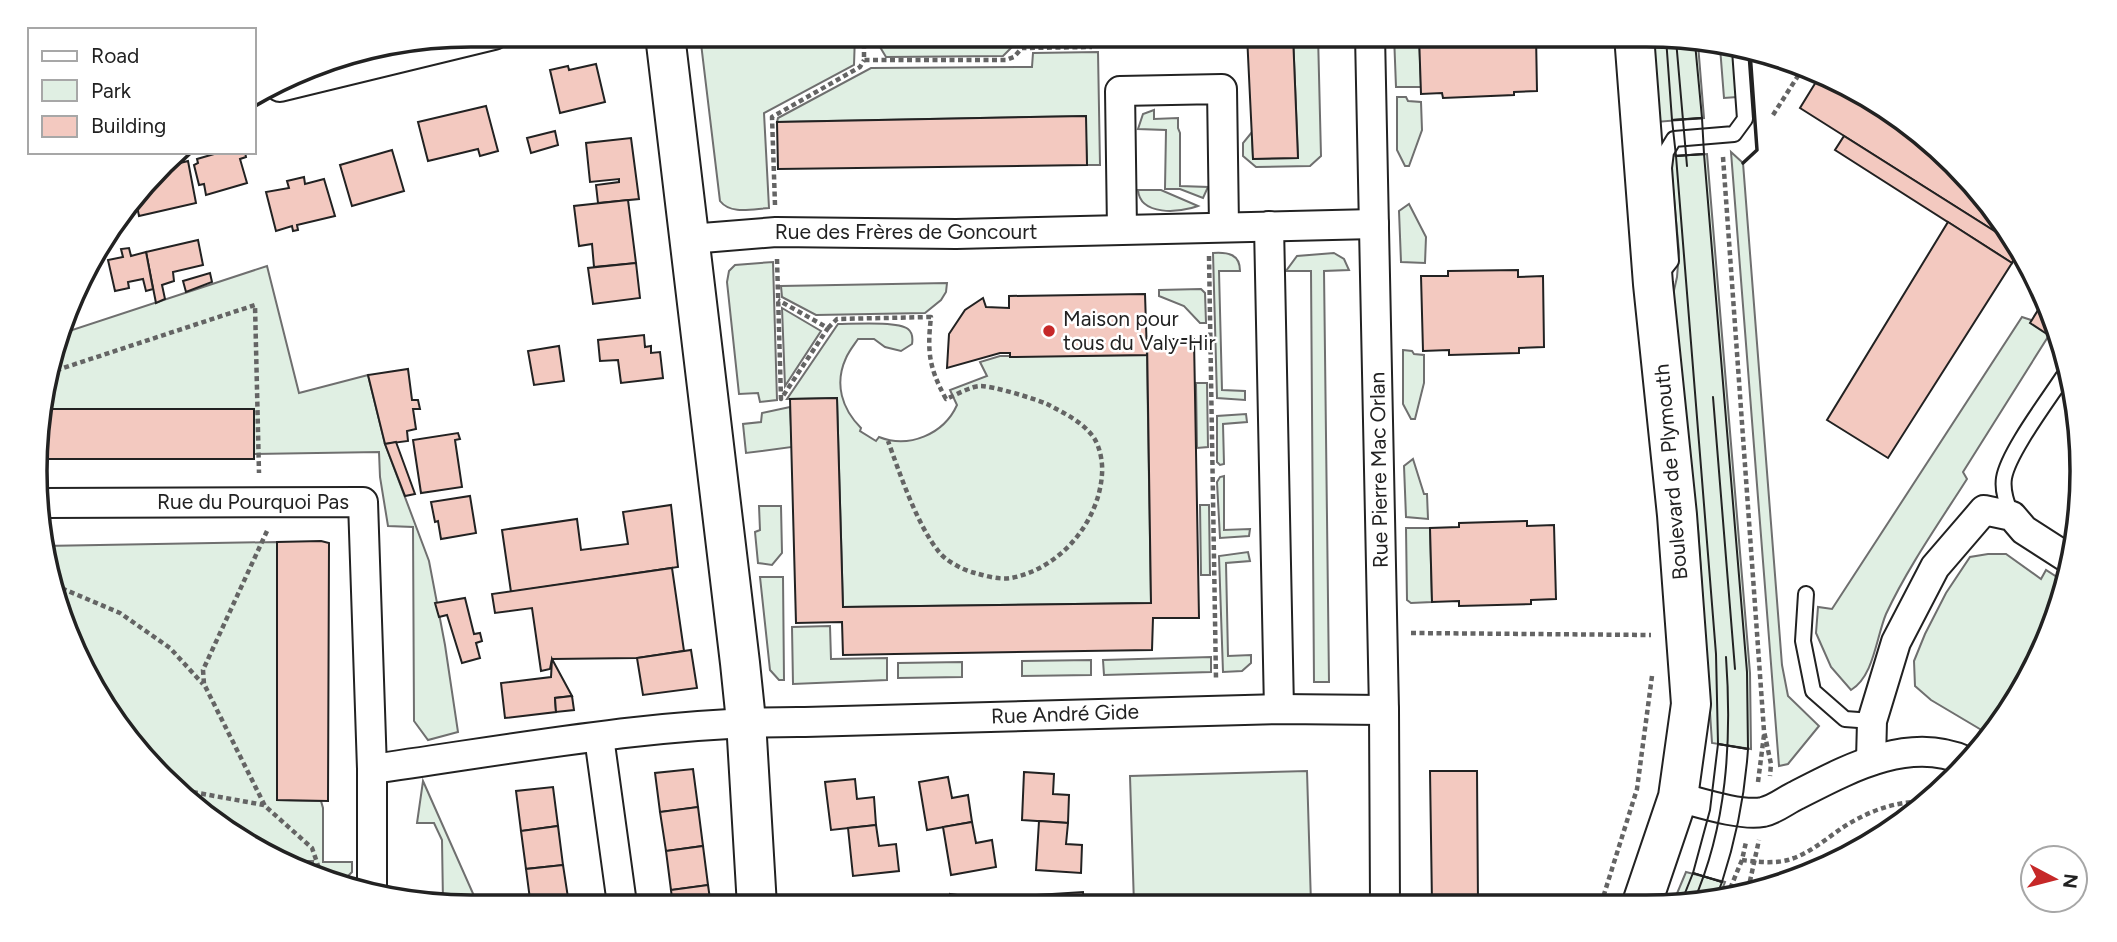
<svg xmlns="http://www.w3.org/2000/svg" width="2117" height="942" font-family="Figtree,sans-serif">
	<rect width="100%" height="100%" fill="#fff"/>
	<g fill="#e0efe3" stroke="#6f6f6f" stroke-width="2">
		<path d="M700 35H855L854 65 764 113 769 208C752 209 731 215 720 201Z"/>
		<path d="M880 35H1012V47L1003 56 886 57 880 47Z"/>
		<path d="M1033 35H1079V39L1032 41Z"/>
		<path d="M1293 35H1318L1321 156 1310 166 1256 167 1243 156V143L1252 132 1253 159 1298 158Z"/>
		<path d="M1394 35H1419L1421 87H1396Z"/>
		<path d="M1649 35 1698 44 1704 118 1656 122Z"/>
		<path d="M1720 47 1734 50 1737 97 1724 98Z"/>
		<path d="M1098 52 1100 165H1087L1085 116 777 122 778 118 871 68 1032 67 1033 53Z"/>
		<path d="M1397 97H1406L1408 101 1421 102 1422 130 1409 166H1405L1397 150Z"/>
		<path d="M1154 110V119L1178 118V128L1180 133V186L1208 187 1203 198 1180 189H1165L1166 130 1138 129 1143 114Z"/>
		<path d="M1731 152 1743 163 1782 665 1788 696 1819 726 1788 764 1779 766Z"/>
		<path d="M1707 154 1750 673 1751 749 1712 743 1698 529 1689 474 1670 308 1677 277 1679 252 1670 156Z"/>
		<path d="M1138 190H1161L1198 206C1180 213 1140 216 1138 190Z"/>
		<path d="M1409 204 1426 237 1425 263 1401 262 1399 211Z"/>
		<path d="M1213 253C1228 252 1240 254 1240 271H1219L1222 390 1245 391V400L1217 398Z"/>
		<path d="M1334 253 1344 259 1349 270 1324 271 1329 682H1314L1311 271H1286L1297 256Z"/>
		<path d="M773 262 777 400 760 402 758 393 739 394 727 282 729 271 735 265Z"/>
		<path d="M267 266 299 393 368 375 385 444 429 561 445 645 458 732 428 740 414 721 413 527 388 526 380 477 379 452 254 454 43 409V386L63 333Z"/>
		<path d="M947 283 946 292 941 300 925 313 816 315 782 297 781 286Z"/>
		<path d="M1201 289 1205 293 1206 323H1200L1184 306 1159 296V290Z"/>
		<path d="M782 308 821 331 785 386Z"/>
		<path d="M2022 317 2031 320 2051 332 1963 472 1967 479C1939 523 1908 567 1886 614 1876 638 1874 676 1851 690L1831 667 1816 633 1818 607 1832 609Z"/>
		<path d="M838 324C853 324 898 321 908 329 913 333 913 338 912 344L901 351 885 347 874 339H858C854 345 849 351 846 358 834 384 842 409 861 428L860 431 876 441 879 437C909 449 944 434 957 405L950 390 987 376 980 362 1000 356 1147 355 1151 603 843 607 837 398 787 399Z"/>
		<path d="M1403 350 1412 351 1414 354 1424 355V383L1415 419H1411L1403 404Z"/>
		<path d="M1196 383H1207L1208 447 1197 448Z"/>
		<path d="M790 407 792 447 746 453 743 424 761 422 762 413Z"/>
		<path d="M1246 414 1247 422 1223 424 1224 464 1220 465 1217 462V416Z"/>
		<path d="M1413 459 1424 494H1427L1428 519 1406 517 1404 466Z"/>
		<path d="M1224 476V530L1250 529 1249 536 1220 538 1217 482 1220 477Z"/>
		<path d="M1200 505H1209L1210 575H1201Z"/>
		<path d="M759 506H781L782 553 772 565 758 563 755 532 760 530Z"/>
		<path d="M1406 528H1430L1432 602 1411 603 1407 600Z"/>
		<path d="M277 542V800L321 801 323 808V862H352V872L342 882 334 884 313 874V861H292L184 799 94 689 43 556V546Z"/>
		<path d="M1248 552 1250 561 1226 563 1228 656 1251 655V663L1242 671 1223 672 1219 556Z"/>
		<path d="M1988 554H2006L2041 579 2046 570 2063 581 2059 612 2008 714 1990 735 1931 700 1915 686 1914 661 1925 634 1946 593 1970 557Z"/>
		<path d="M760 577H783L784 680H779L770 670Z"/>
		<path d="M830 626 831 659 887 658V680L793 684 792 627Z"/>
		<path d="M1211 657V672L1104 675 1103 660Z"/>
		<path d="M1091 660V675L1022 676V661Z"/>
		<path d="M962 662V677L898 678V663Z"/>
		<path d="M1307 771 1311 904 1134 905 1130 776Z"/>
		<path d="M423 781 479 907 443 902 442 840 434 823H417Z"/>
		<path d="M1686 872 1725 882 1719 898 1703 903H1673Z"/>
	</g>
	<g fill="#f3c9c0" stroke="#222" stroke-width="2">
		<path d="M1079 35H1192L1079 39Z"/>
		<path d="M1247 35H1293L1298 158 1253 159Z"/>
		<path d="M1419 35H1536L1537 91 1514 92V95L1443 98 1442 93 1421 94Z"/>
		<path d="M596 64 605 102 560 113 550 70 568 66 569 70Z"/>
		<path d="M1819 77 1934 143 2007 239 1800 108Z"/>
		<path d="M486 106 498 151 480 156 478 149 428 161 418 122Z"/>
		<path d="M1086 116 1087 165 778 169 777 122Z"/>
		<path d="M555 131 558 145 531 153 527 138Z"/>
		<path d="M1844 136 2007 239 2017 253 2012 263 1835 150Z"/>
		<path d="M631 138 639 199 598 203 596 185 619 182V179L590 182 586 143Z"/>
		<path d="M392 150 404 191 352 206 340 165Z"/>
		<path d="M221 152H245L246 157 240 159 247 183 206 195 204 184 199 185 194 165 198 163 197 159Z"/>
		<path d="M188 161 196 203 139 216 136 201 164 167Z"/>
		<path d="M304 177 305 184 324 179 335 216 297 225 298 230 293 231 292 226 276 231 266 192 289 188 287 181Z"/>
		<path d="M628 200 636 263 594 267 592 244 579 246 574 206Z"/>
		<path d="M1948 222 2012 263 1888 458 1827 420Z"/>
		<path d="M198 240 203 265 173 272 174 281 162 285 165 299 156 303 146 252Z"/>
		<path d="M129 248 131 256 146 252 153 289 146 291 143 279 128 282 129 288 115 291 108 260 123 257 121 249Z"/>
		<path d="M636 263 640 298 593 304 588 268Z"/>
		<path d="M1518 270V277L1543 276 1544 347 1519 348V353L1449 355V350L1423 351 1421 276H1448V271Z"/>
		<path d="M210 273 212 282 186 292 183 281Z"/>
		<path d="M1145 294 1147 355 1010 357V353H1000L947 368 949 334 965 310 983 298 986 307 1009 308V296Z"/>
		<path d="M2043 302 2053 338 2030 323Z"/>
		<path d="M644 335 645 347 651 346V353L660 352 663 378 621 383 618 360 600 361 598 340Z"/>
		<path d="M1147 339H1194L1199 618H1153L1152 650 895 654 843 655 842 622 796 623 790 399 837 398 843 607 1151 603Z"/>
		<path d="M559 346 564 381 534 385 528 351Z"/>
		<path d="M408 369 412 400H418L420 409H413L416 429 407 431 408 441 385 444 368 375Z"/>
		<rect x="43" y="409" width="211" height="50"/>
		<path d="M458 433 460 439 455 440 462 487 421 493 413 440Z"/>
		<path d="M396 442 415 494 405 496 385 444Z"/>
		<path d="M470 496 476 533 441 539 438 521 435 522 431 502Z"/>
		<path d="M671 505 678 567 511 592 502 530 577 519 581 550 628 544 623 512Z"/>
		<path d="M1527 521V526L1554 525 1556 599 1531 600V604L1459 606V601L1432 602 1430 528 1459 527V523Z"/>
		<path d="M321 541 329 543 328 801 277 800V542Z"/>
		<path d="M672 568 684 651 637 658 552 659 550 669 541 671 532 608 495 613 492 594Z"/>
		<path d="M465 598 474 634 480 633 482 641 476 643 480 658 462 663 447 615 439 617 435 603Z"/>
		<path d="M691 650 697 688 643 695 637 658Z"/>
		<path d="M552 659 572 696 555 698 556 712 505 718 501 683 551 677Z"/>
		<path d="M572 696 574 710 556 712 555 698Z"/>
		<path d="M693 769 698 807 660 812 655 773Z"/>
		<path d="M1430 771H1477L1478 904H1432Z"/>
		<path d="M1024 772 1054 774 1053 794 1069 795 1068 823 1022 820Z"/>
		<path d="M948 777 952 798 968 795 972 822 927 830 919 782Z"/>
		<path d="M855 779 857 799 874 797 876 825 831 830 825 782Z"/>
		<path d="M553 787 558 826 521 831 516 791Z"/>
		<path d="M698 807 703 846 666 851 660 812Z"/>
		<path d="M1039 821 1068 823 1066 844 1082 845 1081 873 1036 870Z"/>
		<path d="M972 822 976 843 992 840 996 867 951 875 943 827Z"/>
		<path d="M876 825 879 846 896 844 899 871 853 876 848 828Z"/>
		<path d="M558 826 563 865 526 869 521 831Z"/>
		<path d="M703 846 708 885 671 890 666 851Z"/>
		<path d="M563 865 569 904 531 907 526 869Z"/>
		<path d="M708 885 711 906H673L671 890Z"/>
		<path d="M1083 892 1084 905H1038L1037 895Z"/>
		<path d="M950 894 996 900 995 905 949 906Z"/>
		<path d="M852 895 897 897V906H851Z"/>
	</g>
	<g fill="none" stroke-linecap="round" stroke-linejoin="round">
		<defs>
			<g id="lane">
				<path d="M1660 275 1671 261 1664 168 1666 152 1674 139 1734 134 1745 119 1740 50"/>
				<path d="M2012 516C2007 504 2002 491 2004 478 2008 453 2048 400 2063 377"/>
				<path d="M1806 594 1803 641 1813 691 1845 719 1872 721"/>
			</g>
			<g id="street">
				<path d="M1370 35 1384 710 1385 904"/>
				<path d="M280 87 494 35"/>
				<path d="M1269 226 1279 709"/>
				<path d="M1122 229 1120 91 1222 89 1224 226"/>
				<path d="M690 239 776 232 956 234 1374 224"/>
				<path d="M43 503 363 502 372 769V891"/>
				<path d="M599 737 622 904"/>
				<path d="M1871 760 1872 721 1896 642 1935 567 1984 510 2012 516 2024 530 2066 557"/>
				<path d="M372 769C515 749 660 721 805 722L1279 709 1384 710"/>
				<path d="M1678 797C1701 803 1740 816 1763 812 1776 809 1786 800 1797 795 1848 769 1909 735 1966 761"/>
			</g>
			<g id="secondary">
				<path d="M665 35 740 663 746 721 757 906"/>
				<path d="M1634 35 1653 284 1677 515 1691 704 1678 797 1642 903"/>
			</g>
		</defs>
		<use href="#lane" stroke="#222" stroke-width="18"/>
		<use href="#street" stroke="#222" stroke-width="32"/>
		<use href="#secondary" stroke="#222" stroke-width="42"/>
		<g stroke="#646464" stroke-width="4.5" stroke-dasharray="5 3.5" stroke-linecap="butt">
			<path d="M864 35V60H1006L1014 57 1022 48 1092 47"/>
			<path d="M1022 48 1023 35"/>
			<path d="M1773 115 1803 68"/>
			<path d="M1723 157 1764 731 1771 764 1770 776"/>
			<path d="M775 205 772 117 860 67 864 60"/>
			<path d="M1209 256 1216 679"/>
			<path d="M777 259 781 399 828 328 778 300"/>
			<path d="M828 328 837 319 931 317C927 352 929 368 946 399 956 395 971 386 981 386 993 386 1036 399 1047 404 1064 413 1083 422 1094 438 1100 447 1103 463 1102 474 1099 522 1060 569 1011 578 1000 580 986 576 975 573 963 570 946 561 939 552 917 525 900 474 888 441"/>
			<path d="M48 373 255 305 259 473"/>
			<path d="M267 531 203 670 204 684 265 806 312 848 323 880"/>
			<path d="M54 585 120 613 170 648 203 684"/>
			<path d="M1411 633 1651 635"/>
			<path d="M1758 782 1764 735"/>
			<path d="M176 789 264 805"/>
			<path d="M1742 860C1757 862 1777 864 1791 859 1810 853 1826 839 1842 828 1868 811 1897 800 1929 802"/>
			<path d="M1748 890 1759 840"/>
			<path d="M1727 896 1742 860 1746 842"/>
			<path d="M1601 904 1637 789 1652 676"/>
		</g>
		<use href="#lane" stroke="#fff" stroke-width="14"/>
		<use href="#street" stroke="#fff" stroke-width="28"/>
		<use href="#secondary" stroke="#fff" stroke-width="38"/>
		<g stroke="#222" stroke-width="2">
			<path d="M1666 38 1672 120 1702 118 1695 43"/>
			<path d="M1676 40 1687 166"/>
			<path d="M1702 118 1704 154 1676 156 1672 120Z"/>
			<path d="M1704 154 1747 672 1748 749 1718 744 1716 654 1676 156Z"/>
			<path d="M1713 397 1735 669"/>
			<path d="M1718 744 1748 749C1745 794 1736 839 1722 882L1693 873 1710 810Z"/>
			<path d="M1681 903 1693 873 1722 882 1715 900"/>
			<path d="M1693 903C1727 826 1732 741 1726 657"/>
		</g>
		<path stroke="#222" stroke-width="3.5" d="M1743 163 1757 150 1750 52"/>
	</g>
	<circle fill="#c62828" stroke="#fff" stroke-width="2.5" cx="1049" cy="331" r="7"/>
	<g text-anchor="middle" stroke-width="5" stroke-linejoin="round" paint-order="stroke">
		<g font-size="21" fill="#222" stroke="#fff">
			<text x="906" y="239">Rue des Frères de Goncourt</text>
			<text transform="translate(1379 470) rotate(-91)" y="7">Rue Pierre Mac Orlan</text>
			<text transform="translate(1671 472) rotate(-95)" y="7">Boulevard de Plymouth</text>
			<text x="253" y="509">Rue du Pourquoi Pas</text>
			<text transform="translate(1065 714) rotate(-2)" y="7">Rue André Gide</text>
		</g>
		<g font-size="21" fill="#222" stroke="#fff" text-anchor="start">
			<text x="1063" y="326">Maison pour<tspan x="1063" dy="24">tous du Valy-Hir</tspan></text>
		</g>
	</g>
	<path d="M0 0H2117V942H0ZM471 47H1646A424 424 0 0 1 2070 471V471A424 424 0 0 1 1646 895H471A424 424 0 0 1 47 471V471A424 424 0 0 1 471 47Z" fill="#fff" fill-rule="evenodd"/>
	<path fill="none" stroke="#222" stroke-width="3.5" d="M471 47H1646A424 424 0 0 1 2070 471V471A424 424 0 0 1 1646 895H471A424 424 0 0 1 47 471V471A424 424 0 0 1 471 47Z"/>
	<rect x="28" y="28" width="228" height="126" fill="#ffffff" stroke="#a7a7a7" stroke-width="2"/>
	<rect x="42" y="51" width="35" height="10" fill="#ffffff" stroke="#a7a7a7" stroke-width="2"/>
	<text x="91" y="63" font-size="21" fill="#222222">Road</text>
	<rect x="42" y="80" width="35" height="21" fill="#e0efe3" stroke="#a7a7a7" stroke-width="2"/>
	<text x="91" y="98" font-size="21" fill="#222222">Park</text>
	<rect x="42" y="116" width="35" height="21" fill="#f3c9c0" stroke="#a7a7a7" stroke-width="2"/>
	<text x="91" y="133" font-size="21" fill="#222222">Building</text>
	<g transform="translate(2054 879) rotate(97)"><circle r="33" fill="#ffffff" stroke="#a7a7a7" stroke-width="2"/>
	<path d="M0-5L12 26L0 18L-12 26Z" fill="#c62828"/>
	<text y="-10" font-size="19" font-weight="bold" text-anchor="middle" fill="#222222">N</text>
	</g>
</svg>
